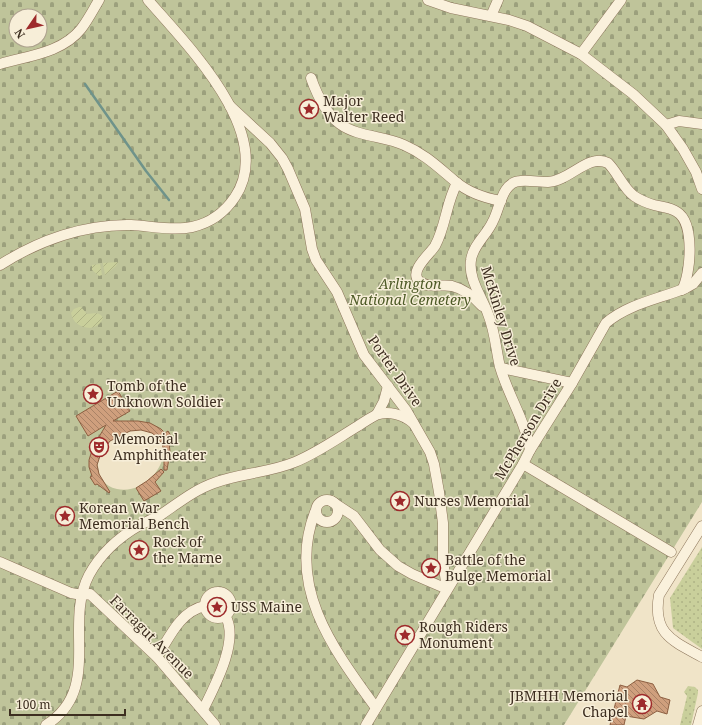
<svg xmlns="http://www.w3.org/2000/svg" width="702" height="725" font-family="'Noto Serif',serif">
	<defs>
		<pattern id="grass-dots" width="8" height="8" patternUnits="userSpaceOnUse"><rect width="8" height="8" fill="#c9cf9b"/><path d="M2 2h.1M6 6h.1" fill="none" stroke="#aeb285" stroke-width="1.8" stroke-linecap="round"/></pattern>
		<pattern id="cemetery-stones" width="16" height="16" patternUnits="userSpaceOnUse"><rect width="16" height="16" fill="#bfc49a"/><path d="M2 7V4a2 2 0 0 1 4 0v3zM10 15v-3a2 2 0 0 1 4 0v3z" fill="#9ca07d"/></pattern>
		<pattern id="garden-furrows" width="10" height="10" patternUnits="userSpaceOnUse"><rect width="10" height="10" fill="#c9cf9b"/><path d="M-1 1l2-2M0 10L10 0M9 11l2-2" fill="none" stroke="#aeb285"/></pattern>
		<pattern id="building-back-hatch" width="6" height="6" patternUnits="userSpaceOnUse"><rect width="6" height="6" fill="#cf9f7d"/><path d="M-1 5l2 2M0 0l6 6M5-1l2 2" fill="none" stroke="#a98266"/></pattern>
	</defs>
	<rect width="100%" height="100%" fill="#f0e4c8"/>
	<g fill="url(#grass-dots)">
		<path d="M702 547V649L673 628 670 598Z"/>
		<path d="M688 686 695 687 698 690V693L691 725H680L687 696 684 692Z"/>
	</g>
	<path fill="url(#cemetery-stones)" fill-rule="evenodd" d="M0 0H702V502L564 725H0ZM16 16H40V40H16ZM141 430C187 437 154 497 117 489 94 484 93 457 108 443 117 434 129 430 141 430Z"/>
	<g fill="url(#garden-furrows)">
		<path d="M118 262 116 266 105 275 103 263Z"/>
		<path d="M100 264 102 275 99 276 92 270V265Z"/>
		<path d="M79 307H81L87 314C94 314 99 311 103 318 101 324 96 327 90 328 80 327 73 323 71 313L74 309Z"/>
	</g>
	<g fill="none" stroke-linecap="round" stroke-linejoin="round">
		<path stroke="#6f938a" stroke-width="2.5" d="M85 84 146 171 169 200"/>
	</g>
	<g fill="url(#building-back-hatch)" stroke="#8d5f41">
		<path d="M118 391 130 411 113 421H138L150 423 161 429 165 433 168 431 173 439 169 441 170 452 167 470H164V450L162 444 157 437 152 433 141 430 130 431 110 441 101 453 97 465 99 474 110 492 109 493 97 484 95 485 90 477 92 476 89 467V460L93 447 106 425 88 436 76 416Z"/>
		<path d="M161 469 164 472 155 482 161 491 144 501 136 488 147 481Z"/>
		<path d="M637 680 653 684 660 697 670 700 667 714 657 711 644 719 626 716 624 725H610L620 685 627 687Z"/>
	</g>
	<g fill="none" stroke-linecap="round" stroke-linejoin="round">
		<defs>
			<g id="minor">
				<path d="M428 0 451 8 509 20 527 26 581 54 633 94 666 125 683 149 696 172 702 189"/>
				<path d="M491 16 498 0"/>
				<path d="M581 54 621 0"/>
				<path d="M0 64C27 56 62 53 81 29 88 20 93 10 99 0"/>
				<path d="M311 78C317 95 325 113 340 124 358 137 384 136 404 145 425 154 439 168 456 182 469 193 485 198 501 201"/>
				<path d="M230 106 270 143 282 158 288 169 305 209 312 249 316 260 337 292 364 355 406 410 430 452 434 464 439 492 443 523V561L447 589 412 574 398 566 380 550 354 516 331 501"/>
				<path d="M666 125 679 121 702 124"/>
				<path d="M457 183C446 203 446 226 435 246 429 255 409 271 419 281 427 289 442 284 452 286 464 289 474 297 482 306"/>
				<path d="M0 265C39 240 85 224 131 225 151 226 173 231 192 227 210 223 225 212 235 197 277 134 186 44 148 0"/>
				<path d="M501 368 572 383"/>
				<path d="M377 414 384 401 388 386"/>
				<path d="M530 450C525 420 508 395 500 367 496 350 495 331 488 314 482 297 468 279 471 260 473 245 487 235 493 221 500 208 502 182 520 181 529 180 539 182 548 182 570 181 588 153 608 163 618 173 623 188 634 196 640 200 647 203 654 205 661 207 670 207 677 212 695 223 691 274 682 290"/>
				<path d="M523 464 671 552"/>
				<circle cx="327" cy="511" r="11"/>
				<path d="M315 512C286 587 334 650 376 708"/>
				<path d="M702 526 659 595C652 634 673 641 702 657"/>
				<path d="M0 562 71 593 82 595 90 594 157 657 215 725"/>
				<circle cx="218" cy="605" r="13"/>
				<path d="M157 657C169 638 180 611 205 606"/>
				<path d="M203 710C214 687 239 642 226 617"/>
				<path d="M46 725C103 689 63 625 89 575 101 553 119 537 140 525 146 522 153 519 159 516 177 504 194 490 214 483 240 473 269 473 295 462 317 453 338 438 358 426 364 422 370 418 376 415 388 410 404 415 413 423"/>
				<path d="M366 725 523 464 530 450 572 383 606 323C628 304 659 299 686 288L693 284 702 273"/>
				<path d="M698 725 702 711"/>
			</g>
		</defs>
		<use href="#minor" stroke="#8d765c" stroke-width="11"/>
		<use href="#minor" stroke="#faf1dc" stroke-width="10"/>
	</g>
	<defs>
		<symbol id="sight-ring" viewBox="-11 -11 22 22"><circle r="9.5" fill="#f7eed8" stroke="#9e2a2b" stroke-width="1.5"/><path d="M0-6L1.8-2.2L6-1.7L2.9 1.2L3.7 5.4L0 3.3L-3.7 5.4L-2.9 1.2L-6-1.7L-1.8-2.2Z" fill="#9e2a2b"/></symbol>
		<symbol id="theatre-ring" viewBox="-11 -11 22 22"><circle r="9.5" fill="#f7eed8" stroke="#9e2a2b" stroke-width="1.5"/><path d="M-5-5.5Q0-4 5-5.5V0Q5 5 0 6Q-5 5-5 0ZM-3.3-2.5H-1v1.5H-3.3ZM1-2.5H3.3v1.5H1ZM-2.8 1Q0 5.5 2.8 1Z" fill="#9e2a2b"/></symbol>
		<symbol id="temple-ring" viewBox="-11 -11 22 22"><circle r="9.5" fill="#f7eed8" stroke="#9e2a2b" stroke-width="1.5"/><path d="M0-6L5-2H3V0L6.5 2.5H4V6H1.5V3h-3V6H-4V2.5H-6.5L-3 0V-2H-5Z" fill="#9e2a2b"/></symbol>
	</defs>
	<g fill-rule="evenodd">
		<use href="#sight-ring" x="298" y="98" width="22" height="22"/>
		<use href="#sight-ring" x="82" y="383" width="22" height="22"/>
		<use href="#theatre-ring" x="88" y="436" width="22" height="22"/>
		<use href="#sight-ring" x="389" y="490" width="22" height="22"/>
		<use href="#sight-ring" x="54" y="505" width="22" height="22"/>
		<use href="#sight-ring" x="128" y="539" width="22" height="22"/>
		<use href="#sight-ring" x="420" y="557" width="22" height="22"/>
		<use href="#sight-ring" x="206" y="596" width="22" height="22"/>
		<use href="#sight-ring" x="394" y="624" width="22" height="22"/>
		<use href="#temple-ring" x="631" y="693" width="22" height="22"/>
	</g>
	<g text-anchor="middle" stroke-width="3" stroke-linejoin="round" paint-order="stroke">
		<g font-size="14" fill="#3d2e20" stroke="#f7eed8" text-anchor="start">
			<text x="323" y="106">Major<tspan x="323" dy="16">Walter Reed</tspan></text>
			<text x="107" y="391">Tomb of the<tspan x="107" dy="16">Unknown Soldier</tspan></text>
			<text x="113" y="444">Memorial<tspan x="113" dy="16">Amphitheater</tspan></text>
			<text x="414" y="506">Nurses Memorial</text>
			<text x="79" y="513">Korean War<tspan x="79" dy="16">Memorial Bench</tspan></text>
			<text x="153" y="547">Rock of<tspan x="153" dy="16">the Marne</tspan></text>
			<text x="445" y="565">Battle of the<tspan x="445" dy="16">Bulge Memorial</tspan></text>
			<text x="231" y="612">USS Maine</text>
			<text x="419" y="632">Rough Riders<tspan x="419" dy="16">Monument</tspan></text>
			<text x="628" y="701" text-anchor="end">JBMHH Memorial<tspan x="628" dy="16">Chapel</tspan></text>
		</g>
		<g font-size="14" font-style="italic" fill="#4d5a26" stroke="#f7eed8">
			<text x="410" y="289">Arlington<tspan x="410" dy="16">National Cemetery</tspan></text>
		</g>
		<g font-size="14" fill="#3d2e20" stroke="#f7eed8">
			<text transform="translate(501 316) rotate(73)" y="5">McKinley Drive</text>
			<text transform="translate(395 371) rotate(55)" y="5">Porter Drive</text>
			<text transform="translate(528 429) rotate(-59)" y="5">McPherson Drive</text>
			<text transform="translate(152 637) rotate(45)" y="5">Farragut Avenue</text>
		</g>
	</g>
	<g transform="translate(28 28) rotate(236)"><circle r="19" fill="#f7eed8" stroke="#ada18e"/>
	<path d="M0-3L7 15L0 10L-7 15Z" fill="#9e2a2b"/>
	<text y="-6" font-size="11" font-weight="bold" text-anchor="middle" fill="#3d2e20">N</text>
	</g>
	<path d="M10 709v6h115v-6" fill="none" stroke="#3d2e20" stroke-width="2"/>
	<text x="16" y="709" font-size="12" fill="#3d2e20" stroke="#f7eed8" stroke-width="3" paint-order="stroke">100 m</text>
</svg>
